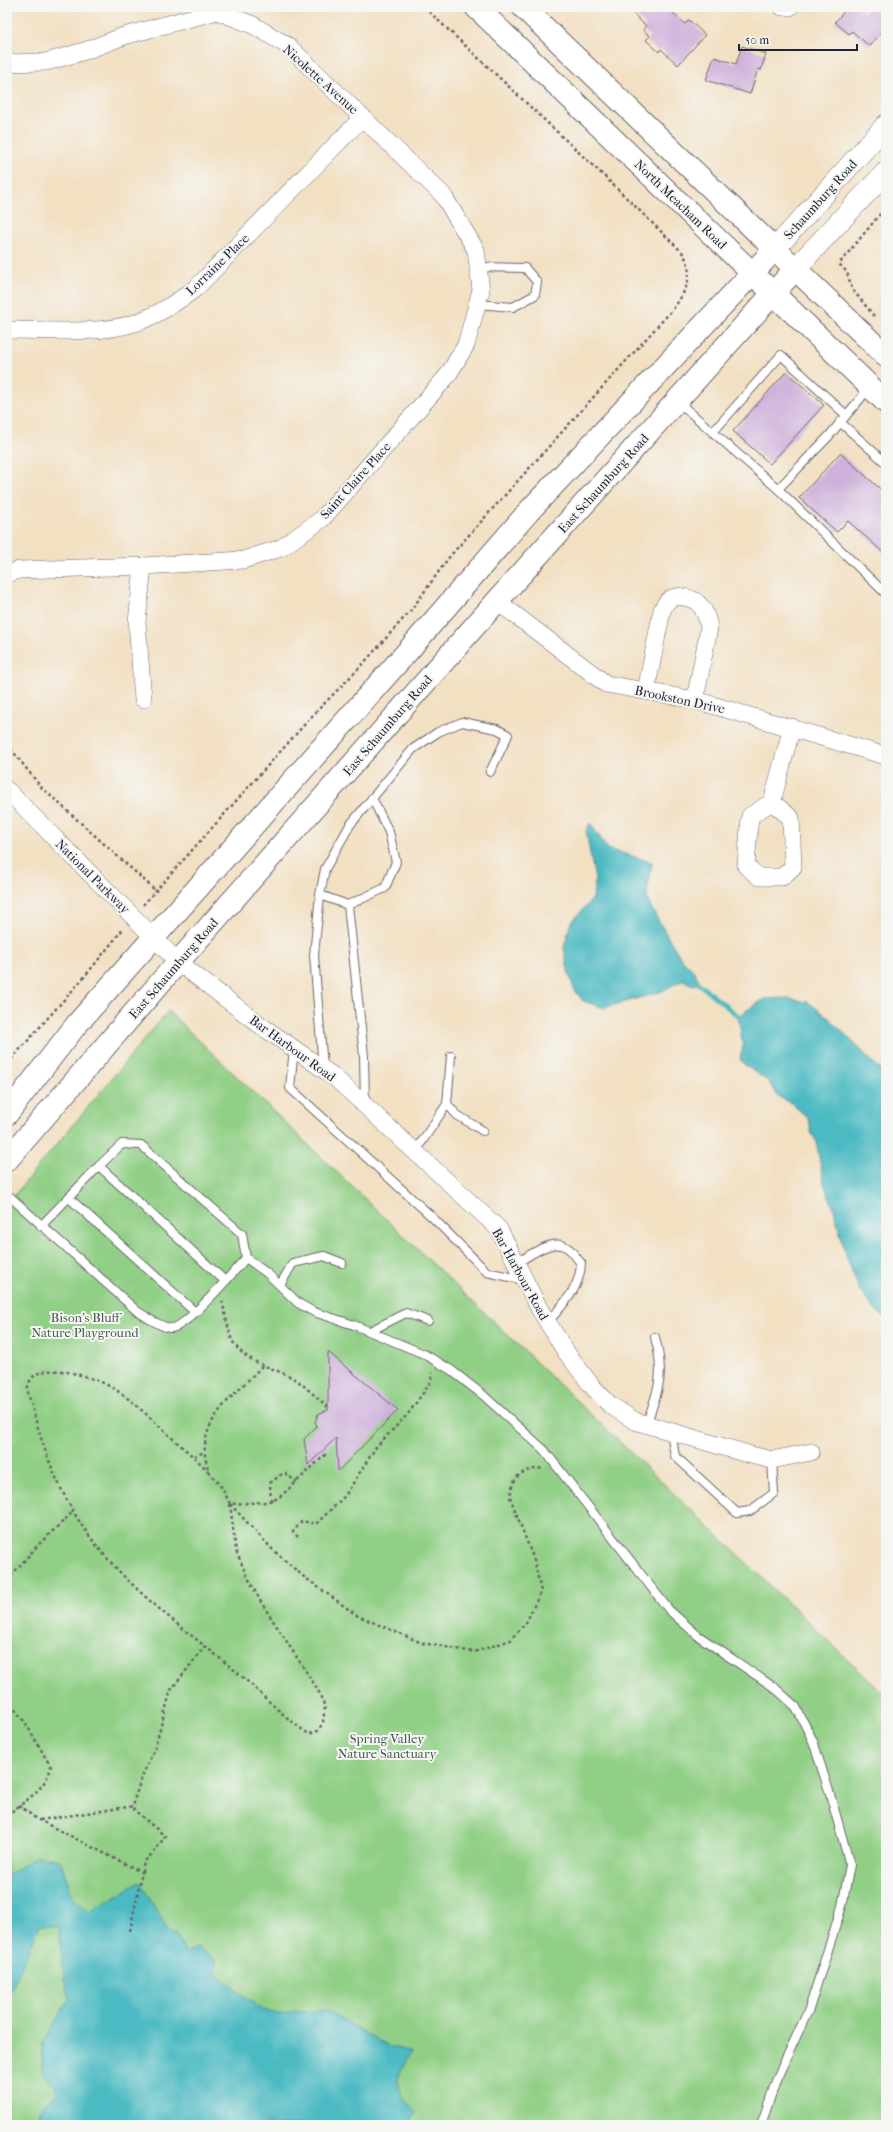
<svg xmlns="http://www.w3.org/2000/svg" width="893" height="2132" font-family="'IM FELL French Canon',serif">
	<rect width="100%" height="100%" fill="#f6f6f2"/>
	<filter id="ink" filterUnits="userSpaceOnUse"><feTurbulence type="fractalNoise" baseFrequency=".025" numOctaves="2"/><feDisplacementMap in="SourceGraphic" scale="8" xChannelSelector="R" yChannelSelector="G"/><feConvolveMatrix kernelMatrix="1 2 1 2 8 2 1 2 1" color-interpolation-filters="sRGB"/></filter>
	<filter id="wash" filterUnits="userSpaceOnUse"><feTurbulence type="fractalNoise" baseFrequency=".012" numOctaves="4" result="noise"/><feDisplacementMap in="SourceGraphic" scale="16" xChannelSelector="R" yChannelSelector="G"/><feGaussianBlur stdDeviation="0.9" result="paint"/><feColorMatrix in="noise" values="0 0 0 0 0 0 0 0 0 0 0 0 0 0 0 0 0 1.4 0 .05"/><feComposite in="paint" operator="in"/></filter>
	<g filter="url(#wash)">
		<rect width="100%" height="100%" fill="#f2e0c3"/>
		<path fill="#90cf85" stroke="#597860" d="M168 1011 886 1696V2125H7V1204Z"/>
		<g fill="#4bbac2" stroke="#366e7e">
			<path d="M590 823 608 849 652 862C652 876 645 887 648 901 649 905 679 956 682 959 693 971 693 967 700 983L692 985 683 980 660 992 604 1008 583 1001 574 989 568 971 564 948 570 924 593 898 595 880 586 831Z"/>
			<path d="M784 998 808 1002 828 1017 886 1075V1319L873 1308 859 1289 845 1253 834 1209 824 1184 816 1141 811 1132 809 1119 791 1103 779 1097 768 1081 745 1065 740 1059 743 1046 738 1016 764 999Z"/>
			<path d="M37 1856 60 1860 74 1900 89 1912 140 1882 169 1932 177 1936 185 1953 197 1948 216 1960 217 1975 263 2010 277 2014 326 2010 387 2046 411 2052C394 2083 391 2085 416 2112L409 2125H49L39 2120 40 2109 57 2094 55 2086 42 2072V2045L69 1999 64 1980 59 1927 40 1925 7 1999V1879L10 1874Z"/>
		</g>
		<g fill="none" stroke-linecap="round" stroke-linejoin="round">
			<path stroke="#4bbac2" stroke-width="4.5" d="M699 984 738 1016"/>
		</g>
		<g id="blocks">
			<g fill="#cfb2db">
				<path d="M626 7H667L685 24 689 20 705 35 678 65 661 49 659 52 646 40 650 36 643 30 646 26Z"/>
				<path d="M848 7H857L864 13 869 7H886V27L869 46 852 31 849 34 835 22Z"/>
				<path d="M742 46 766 54 761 70 758 69 750 94 706 80 714 57 736 64Z"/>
				<path d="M786 372 824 405 770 464 733 431Z"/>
				<path d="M840 453 886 494V555L848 521 837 532 799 498Z"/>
				<path d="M328 1352 398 1410 338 1471 336 1438 308 1465 304 1439 317 1426 315 1422 318 1414 328 1410Z"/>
			</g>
		</g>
	</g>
	<g filter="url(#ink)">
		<use href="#blocks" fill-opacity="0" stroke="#6b646b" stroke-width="1"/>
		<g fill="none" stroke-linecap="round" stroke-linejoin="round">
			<defs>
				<g id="service">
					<path d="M477 304 513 307 535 295 537 282 525 268 478 267"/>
					<path d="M870 387 829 436 778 489 886 594"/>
					<path d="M677 401 778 489"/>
					<path d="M840 422 886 463"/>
					<path d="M713 432 781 355 846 415"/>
					<path d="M320 895 314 955 323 1068"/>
					<path d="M348 905 385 888 396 862 389 832 372 798"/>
					<path d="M294 1048 290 1088 431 1216 487 1272 524 1280"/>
					<path d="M365 1104 364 1056 348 905 320 895 325 869 350 825 413 749 438 732 462 722 497 729 508 735 490 772"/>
					<path d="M447 1104 457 1115 483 1131"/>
					<path d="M415 1152 447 1104 451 1056"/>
					<path d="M99 1166 122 1144 141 1145 242 1234 246 1258"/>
					<path d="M7 1194 137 1311C147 1317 158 1326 170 1328 185 1330 234 1271 246 1258L268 1274 298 1303 314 1312 354 1325 424 1354 451 1370 483 1395 544 1450 669 1610 697 1635 775 1688 796 1707 813 1741 830 1794 850 1865 842 1906 809 2009 777 2078 761 2125"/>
					<path d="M69 1198 195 1312"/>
					<path d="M41 1226 99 1166 225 1281"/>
					<path d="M517 1263C530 1255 554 1236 569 1249 573 1252 577 1259 581 1263 580 1289 564 1303 548 1322"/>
					<path d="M280 1285 293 1263 324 1256 342 1263"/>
					<path d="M370 1331 406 1313 428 1321"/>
					<path d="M646 1425C659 1389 665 1375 655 1337"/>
					<path d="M671 1432 675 1456 737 1513 750 1511 774 1493 772 1460"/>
				</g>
				<g id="minor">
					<path d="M782 7H790"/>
					<path d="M7 63 46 62 85 51 124 36 217 11 253 25 288 46 443 195 476 250 481 290 466 345 448 375 322 519 281 548 243 560 143 566 19 570 7 574"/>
					<path d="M7 330C47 330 97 335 135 323 158 315 177 302 196 288L363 117"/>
					<path d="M497 601 606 684 695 700 886 756"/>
					<path d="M646 691 662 610C664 607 666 602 669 600 672 597 679 596 684 597 701 600 706 611 709 628L695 700"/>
					<path d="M143 699 137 622 143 566"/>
					<path d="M7 790 178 962 260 1025 333 1076 499 1229 540 1310 566 1352 591 1385 610 1405 635 1421 751 1455 772 1460 811 1452"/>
					<path d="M772 802 791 818 793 867 782 877H759L746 866 750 816 772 802 792 727"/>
				</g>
				<g id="tertiary">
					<path d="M775 249 886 125"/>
					<path d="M796 268 886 172"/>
				</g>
				<g id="secondary">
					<path d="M476 7 886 402"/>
					<path d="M523 7 886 356"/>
					<path d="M7 1114 77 1024 407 652 530 510 775 249"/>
					<path d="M7 1160 178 962 497 601 796 268"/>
				</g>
			</defs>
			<use href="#service" stroke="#6b646b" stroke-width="10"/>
			<use href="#minor" stroke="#6b646b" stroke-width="18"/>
			<use href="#tertiary" stroke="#6b646b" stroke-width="22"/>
			<use href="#secondary" stroke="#6b646b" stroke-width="24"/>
			<g stroke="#6b646b" stroke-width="2.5" stroke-dasharray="3 3" stroke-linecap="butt">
				<path d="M874 316 852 289 847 272 839 264 886 207"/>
				<path d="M7 744 41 787 155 890"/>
				<path d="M143 905 314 714 361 666 412 609 450 556 673 309C686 291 696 273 682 252L603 175 424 7"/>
				<path d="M7 1064 86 975 123 929"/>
				<path d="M222 1301C225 1311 229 1335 233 1342 248 1366 277 1367 298 1381 308 1389 318 1399 328 1407"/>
				<path d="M262 1366C235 1396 191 1423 209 1471 211 1476 217 1480 220 1485 224 1491 227 1498 230 1504L266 1502 279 1498 327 1453"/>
				<path d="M194 1456 205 1452"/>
				<path d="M209 1472C197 1459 184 1449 171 1437 154 1422 138 1405 119 1392 104 1381 80 1374 62 1371 48 1370 32 1370 28 1386 27 1392 30 1400 32 1406 41 1443 54 1478 73 1511 112 1578 175 1621 233 1669 259 1690 281 1716 309 1734L318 1731 323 1722 325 1707 318 1690 261 1602 247 1576 236 1551 230 1504"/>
				<path d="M271 1501 270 1483 282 1474H286L297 1482"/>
				<path d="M230 1504 273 1550 304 1577 358 1616 422 1643 474 1652 511 1640 527 1621 541 1591 534 1560 510 1497C513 1475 521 1470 543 1468"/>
				<path d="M298 1537 293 1532 302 1521 316 1524 345 1496 376 1447 408 1414 431 1382 432 1372"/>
				<path d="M7 1580 39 1544 73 1512"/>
				<path d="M7 1700 25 1722 51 1767C46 1789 24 1802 7 1815"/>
				<path d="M19 1805 35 1818 143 1873"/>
				<path d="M40 1820 134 1806"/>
				<path d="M130 1931 144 1862 155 1851 165 1836 134 1810V1800L143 1774 154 1750 171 1690 205 1646"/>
			</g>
			<use href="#service" stroke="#fff" stroke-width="8"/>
			<use href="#minor" stroke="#fff" stroke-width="17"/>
			<use href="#tertiary" stroke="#fff" stroke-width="21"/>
			<use href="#secondary" stroke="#fff" stroke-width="22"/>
		</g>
	</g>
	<g text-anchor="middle" stroke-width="4" stroke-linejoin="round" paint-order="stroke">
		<g font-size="13" fill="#22223b" stroke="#f6f6f2">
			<text transform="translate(321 79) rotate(42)" y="5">Nicolette Avenue</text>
			<text transform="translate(820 199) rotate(-48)" y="5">Schaumburg Road</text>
			<text transform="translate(681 204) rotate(44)" y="5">North Meacham Road</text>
			<text transform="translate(217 264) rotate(-44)" y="5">Lorraine Place</text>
			<text transform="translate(355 480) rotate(-48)" y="5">Saint Claire Place</text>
			<text transform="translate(603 483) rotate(-48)" y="5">East Schaumburg Road</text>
			<text transform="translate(680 699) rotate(12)" y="5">Brookston Drive</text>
			<text transform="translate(387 725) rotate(-49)" y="5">East Schaumburg Road</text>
			<text transform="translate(93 876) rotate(45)" y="5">National Parkway</text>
			<text transform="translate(173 968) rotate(-49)" y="5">East Schaumburg Road</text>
			<text transform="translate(293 1048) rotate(36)" y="5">Bar Harbour Road</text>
			<text transform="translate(521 1274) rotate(61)" y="5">Bar Harbour Road</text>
		</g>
		<g font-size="13" fill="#435651" stroke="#f6f6f2">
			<text x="85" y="1322">Bison's Bluff<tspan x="85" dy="15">Nature Playground</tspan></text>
			<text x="387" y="1743">Spring Valley<tspan x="387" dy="15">Nature Sanctuary</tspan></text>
		</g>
	</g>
	<rect width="893" height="2132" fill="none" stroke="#f6f6f2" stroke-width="24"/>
	<path d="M739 44v6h118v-6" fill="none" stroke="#22223b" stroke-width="2"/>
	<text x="745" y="44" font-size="12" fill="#22223b" stroke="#f6f6f2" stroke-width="3" paint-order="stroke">50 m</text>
</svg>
